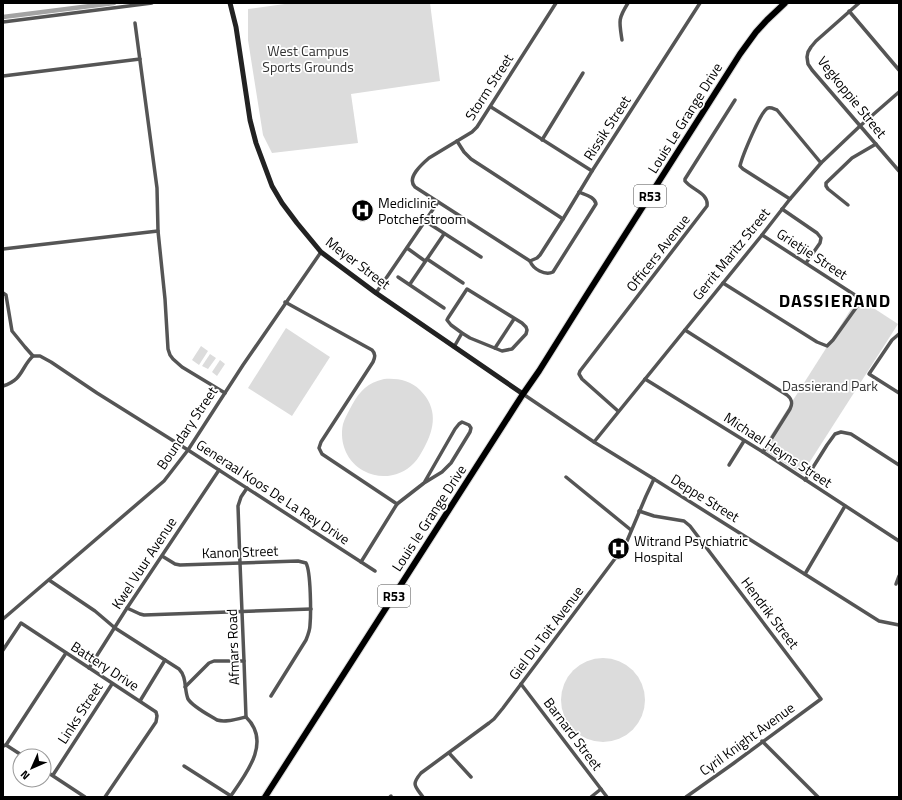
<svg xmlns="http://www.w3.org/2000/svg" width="902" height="800" font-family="'Titillium Web',sans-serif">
	<rect width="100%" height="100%" fill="#fff"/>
	<g fill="#dcdcdc">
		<path d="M292 3H430L440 81 351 94 358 143 272 153 263 135 248 40V9Z"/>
		<path d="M858 298 898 324 802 474 762 449Z"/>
		<path d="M286 328 330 357 292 416 248 388Z"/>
		<path d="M201 346 208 351 199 365 192 360Z"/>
		<path d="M210 354 216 358 208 369 202 366Z"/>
		<path d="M220 360 225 364 217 376 212 372Z"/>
		<path d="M384 379C397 378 410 380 420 390 438 408 435 428 424 448 421 453 418 459 414 463 401 477 380 480 364 471 347 462 339 443 343 424 345 417 349 411 352 405 360 391 367 383 384 379Z"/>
		<circle cx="603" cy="700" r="42"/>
	</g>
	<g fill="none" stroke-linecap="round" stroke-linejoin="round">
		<path stroke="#a3a3a3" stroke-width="4.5" d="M3 17 114 3"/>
		<defs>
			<path id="primary" d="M265 797 523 394 539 371 586 296 740 54 756 32 767 20 785 3"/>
		</defs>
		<use href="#primary" stroke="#dbdbdb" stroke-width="8"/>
		<g stroke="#555" stroke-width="3.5">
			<path d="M859 3 816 41 811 47 808 52 807 57 808 64 812 70 899 171"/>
			<path d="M849 11 899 70"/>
			<path d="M3 22 152 3"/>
			<path d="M135 23 157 188 158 231 165 299 168 349 170 355 173 359 182 367 225 393"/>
			<path d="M622 40C619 21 618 19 628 3"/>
			<path d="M3 76 140 59"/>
			<path d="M491 107 592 171"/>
			<path d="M542 140 583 73"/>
			<path d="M457 141 464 152 471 159 563 219"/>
			<path d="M790 199 743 169 740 166C742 157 761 110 768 108 771 107 774 109 777 110L821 163"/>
			<path d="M848 205 828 189 826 186V183L852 158 876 144"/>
			<path d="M782 209 817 233 821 238 820 243 806 263"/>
			<path d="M425 221 481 257"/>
			<path d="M407 248 425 261"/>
			<path d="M3 249 158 231"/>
			<path d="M427 259 463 283"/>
			<path d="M530 261 415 187C406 178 422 164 429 158L472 132 477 127 556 3"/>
			<path d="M530 261 537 258 540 255 563 219 592 171 700 3"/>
			<path d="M530 261C533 269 545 276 553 272L596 204C595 197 586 195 579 192"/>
			<path d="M398 277 444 308"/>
			<path d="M723 283 817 342 827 346 833 340 858 305 859 300 858 297 762 235"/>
			<path d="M410 284 444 234"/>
			<path d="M3 293 6 295 12 331 25 347 33 356H40L51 362 97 393 188 450 375 571"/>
			<path d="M376 293 438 202"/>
			<path d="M285 302 372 350C376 354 375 357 373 362L321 442 319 448 322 454 397 504 361 562"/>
			<path d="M685 330 787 395C792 399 793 403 790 409L763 452"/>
			<path d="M899 334 892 340 869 374 899 393"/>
			<path d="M454 347 462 333 470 338 502 351 512 349 526 334 527 330 526 327 522 323 467 289 448 318 447 320 451 325 462 333"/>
			<path d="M495 348 514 319"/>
			<path d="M645 379 763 452 899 541"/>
			<path d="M3 386C23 380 21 367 33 356"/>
			<path d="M523 394 594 442 654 479 879 621 899 625"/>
			<path d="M618 411 582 379 579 374 580 371 707 206C709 193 692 190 685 181V179L735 100"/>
			<path d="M594 442 762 235 790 199 821 163 860 126 899 92"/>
			<path d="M729 465 744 441"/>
			<path d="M566 477 631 530"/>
			<path d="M805 480 827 445 835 434 841 432 851 434 899 465"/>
			<path d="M397 504 424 483 442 472 451 463 470 432 471 428 469 425 462 422 459 424 455 429 424 483"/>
			<path d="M639 511 654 516 684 521 690 526 821 699 734 763 686 797"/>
			<path d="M162 556 175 564 180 565 298 561 306 563C311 572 311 614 310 625 310 630 308 635 306 640L271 696"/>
			<path d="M805 574 845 506"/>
			<path d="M49 580 95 611 115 628 179 669C187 677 184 689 188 699 193 707 209 715 217 720 226 723 236 719 246 717"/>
			<path d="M896 584 899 576"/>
			<path d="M127 608 140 614 144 615 311 609"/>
			<path d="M3 619 164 481 188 450 243 365 321 252"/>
			<path d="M3 650 21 623 156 712 157 716 156 722 105 797"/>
			<path d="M89 668 127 608 219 470"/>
			<path d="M521 684 607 797"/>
			<path d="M185 687 209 663 214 661H244"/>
			<path d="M140 701 165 660"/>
			<path d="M762 741 818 797"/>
			<path d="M6 745 23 756"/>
			<path d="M3 746 6 745 66 653"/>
			<path d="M449 753 471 777"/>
			<path d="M184 766 231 796"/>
			<path d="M44 770 85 797"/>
			<path d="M53 775 112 684"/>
			<path d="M230 797C246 774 272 742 246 717L244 661 240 563 238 506 241 497 247 488"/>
			<path d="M390 797 391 796"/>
			<path d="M423 797C415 786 411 785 421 773L489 723 494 719 503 708 623 548 627 541 646 496 654 479"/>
			<path d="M591 797 601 789"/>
		</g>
		<path stroke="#222" stroke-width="5" d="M230 3 236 27 250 120 256 143 272 186 282 203 297 223 321 252 329 258 376 293 523 394"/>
		<use href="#primary" stroke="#000" stroke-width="6"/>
	</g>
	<defs>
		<symbol id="hospital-disc" viewBox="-11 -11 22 22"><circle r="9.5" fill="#000" stroke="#fff"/><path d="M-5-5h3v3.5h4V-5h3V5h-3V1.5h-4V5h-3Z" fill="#fff"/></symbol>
	</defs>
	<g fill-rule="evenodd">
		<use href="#hospital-disc" x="350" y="198" width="25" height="25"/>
		<use href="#hospital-disc" x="606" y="536" width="25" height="25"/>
	</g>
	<g text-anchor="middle" stroke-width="3.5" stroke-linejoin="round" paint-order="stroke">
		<g fill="#fff" stroke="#4c4c4c" stroke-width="1">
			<rect x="634" y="185" width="32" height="22" rx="3"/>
			<rect x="378" y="585" width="32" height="22" rx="3"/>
		</g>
		<g font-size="13" font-weight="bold" fill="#000">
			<text x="650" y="201">R53</text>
			<text x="394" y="601">R53</text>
		</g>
		<g font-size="14" fill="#333" stroke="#fff">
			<text x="308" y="56">West Campus<tspan x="308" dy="16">Sports Grounds</tspan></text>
			<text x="830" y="391">Dassierand Park</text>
		</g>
		<g font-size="14" fill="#000" stroke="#fff">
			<text transform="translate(489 87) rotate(-57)" y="5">Storm Street</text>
			<text transform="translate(852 97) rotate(51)" y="5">Vegkoppie Street</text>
			<text transform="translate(685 118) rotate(-58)" y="5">Louis Le Grange Drive</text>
			<text transform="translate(607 128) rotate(-57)" y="5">Rissik Street</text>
			<text transform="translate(658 253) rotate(-52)" y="5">Officers Avenue</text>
			<text transform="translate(731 254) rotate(-51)" y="5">Gerrit Maritz Street</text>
			<text transform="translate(812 254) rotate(33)" y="5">Grietjie Street</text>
			<text transform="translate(358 263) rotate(37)" y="5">Meyer Street</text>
			<text transform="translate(187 428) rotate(-56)" y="5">Boundary Street</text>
			<text transform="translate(778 450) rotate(33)" y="5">Michael Heyns Street</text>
			<text transform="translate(273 492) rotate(33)" y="5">Generaal Koos De La Rey Drive</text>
			<text transform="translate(705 498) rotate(32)" y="5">Deppe Street</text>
			<text transform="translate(429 518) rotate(-57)" y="5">Louis le Grange Drive</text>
			<text transform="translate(240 552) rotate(-2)" y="5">Kanon Street</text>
			<text transform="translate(144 563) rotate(-57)" y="5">Kwel Vuur Avenue</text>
			<text transform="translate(770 613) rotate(53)" y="5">Hendrik Street</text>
			<text transform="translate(546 633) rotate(-53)" y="5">Giel Du Toit Avenue</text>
			<text transform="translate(233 647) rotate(-92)" y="5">Afmars Road</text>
			<text transform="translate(105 666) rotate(33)" y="5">Battery Drive</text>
			<text transform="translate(80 713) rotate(-57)" y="5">Links Street</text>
			<text transform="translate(573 734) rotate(53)" y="5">Barnard Street</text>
			<text transform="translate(747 739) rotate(-36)" y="5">Cyril Knight Avenue</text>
		</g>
		<g font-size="14" fill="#000" stroke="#fff" text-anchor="start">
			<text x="378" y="208">Mediclinic<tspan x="378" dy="16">Potchefstroom</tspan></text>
			<text x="634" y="546">Witrand Psychiatric<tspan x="634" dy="16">Hospital</tspan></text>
		</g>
		<g font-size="18" font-weight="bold" letter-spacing="1" fill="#000" stroke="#fff">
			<text x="835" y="307">DASSIERAND</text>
		</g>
	</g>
	<rect width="902" height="800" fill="none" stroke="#000000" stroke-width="8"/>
	<g transform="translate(32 768) rotate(225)"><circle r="19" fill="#ffffff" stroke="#999999"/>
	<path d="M0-3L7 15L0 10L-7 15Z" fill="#000000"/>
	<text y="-6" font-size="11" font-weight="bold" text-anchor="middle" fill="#000000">N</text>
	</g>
</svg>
